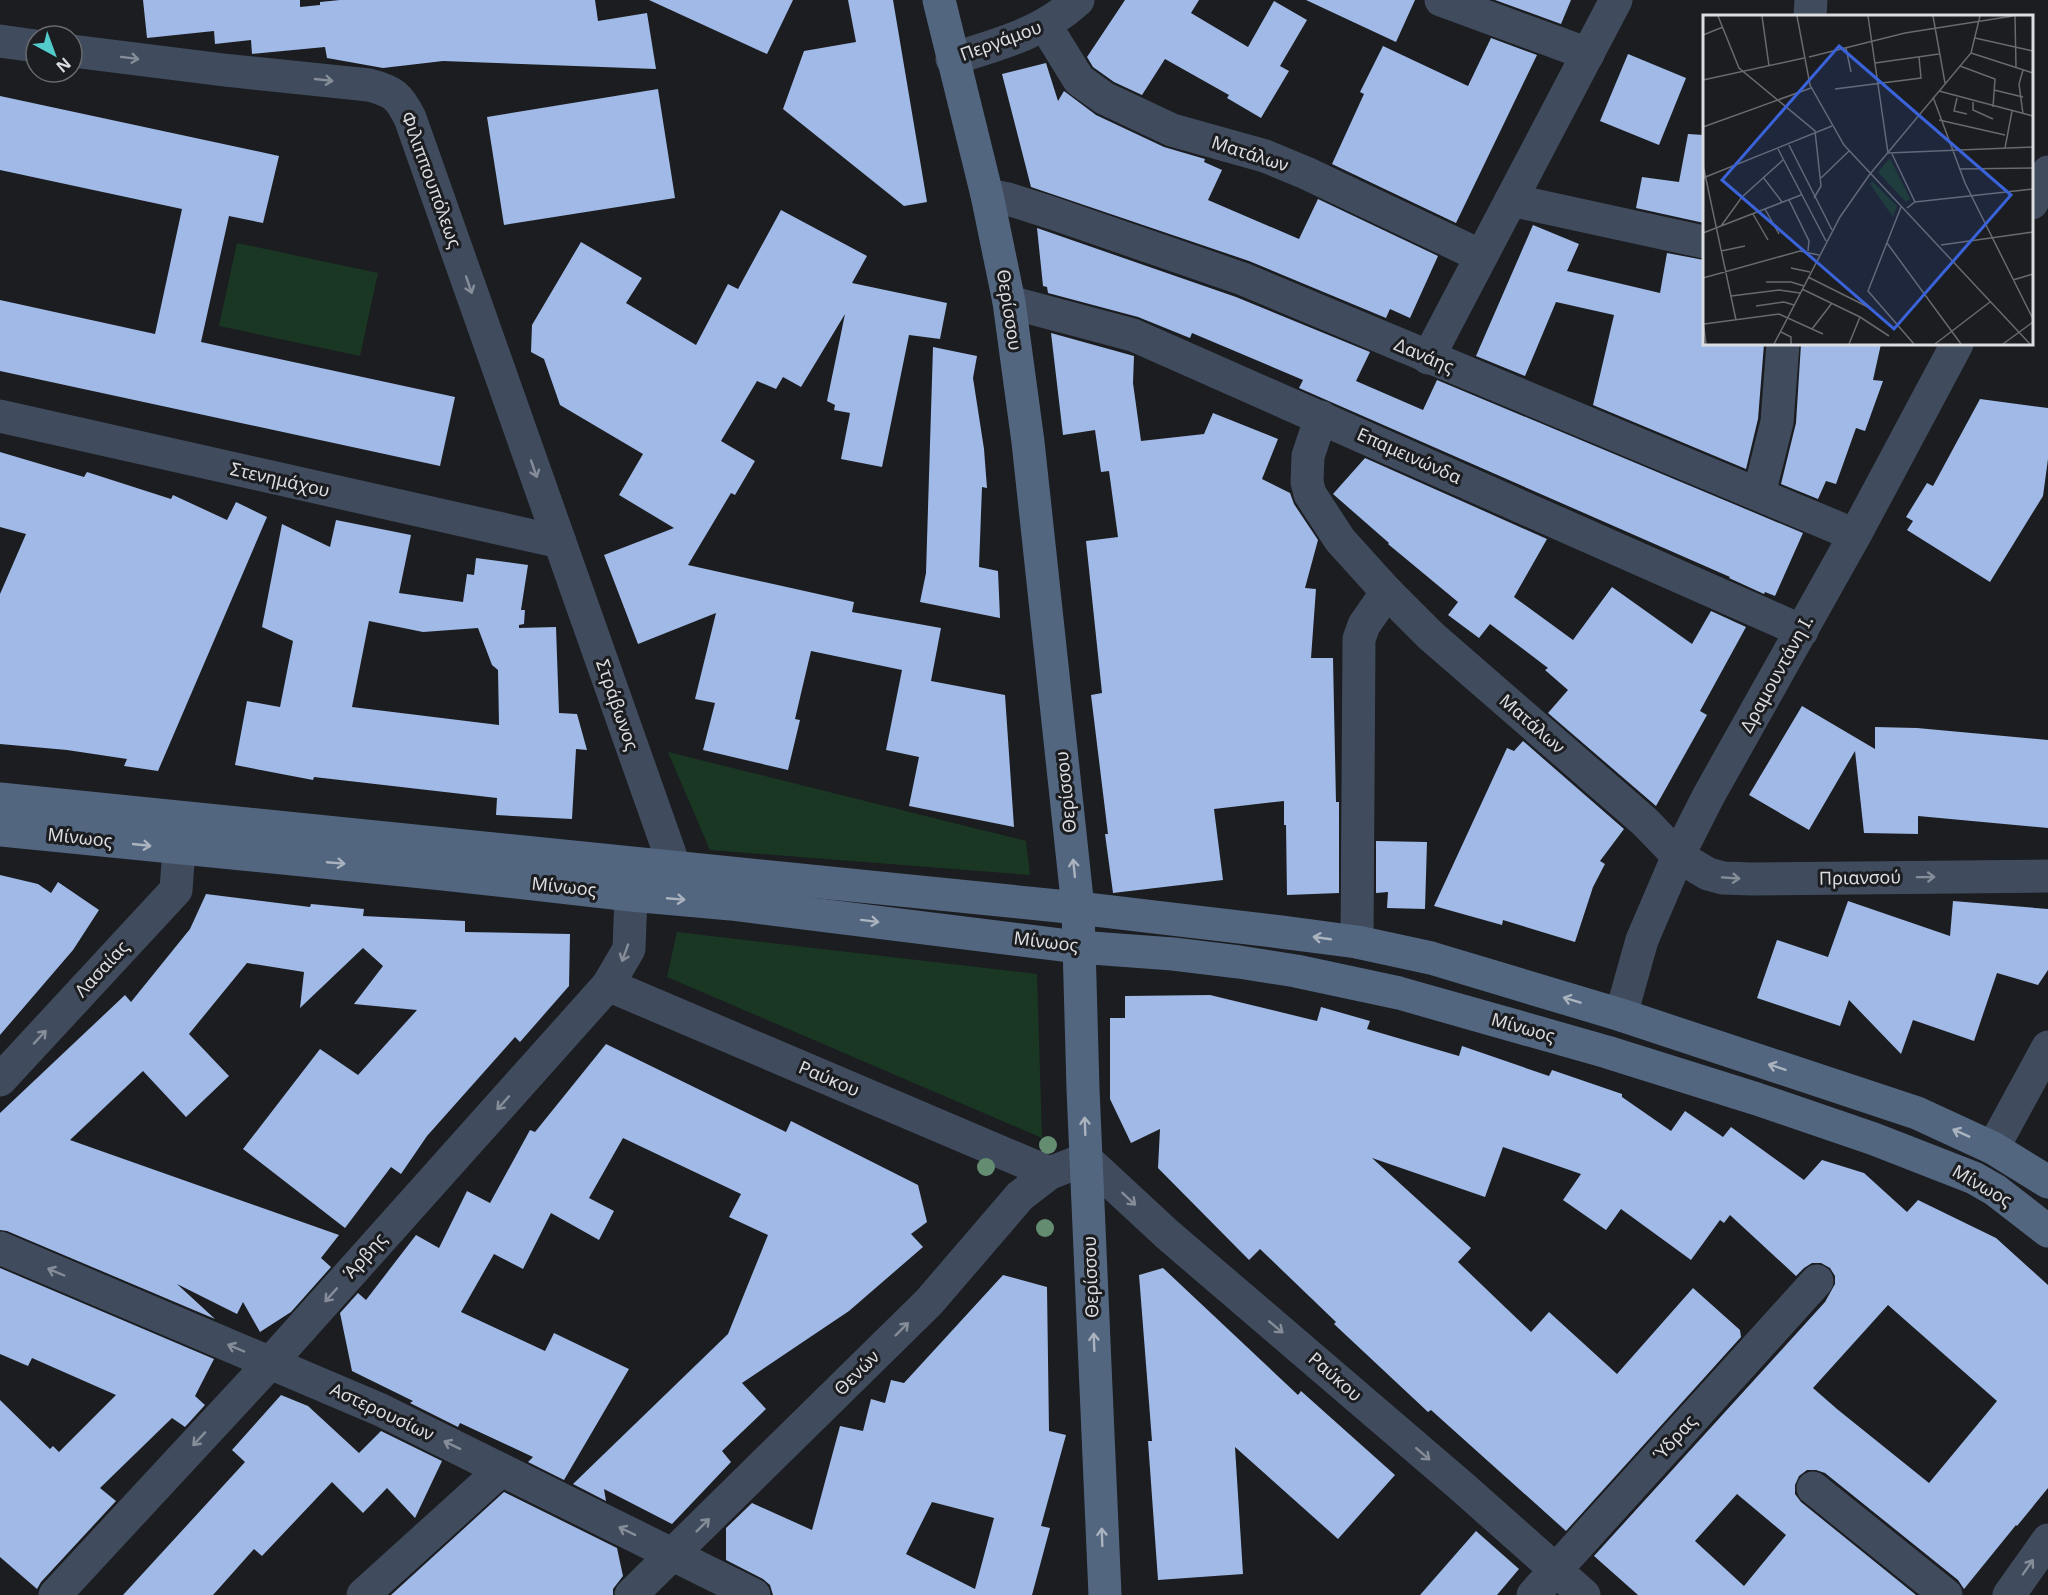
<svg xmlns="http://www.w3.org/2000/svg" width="2048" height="1595" font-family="'Noto Sans',sans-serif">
	<rect width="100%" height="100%" fill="#1b1d21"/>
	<g fill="#1a3723">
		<path d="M237 243 378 273 360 356 219 326Z"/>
		<path d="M668 752 1026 841 1030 875 710 850Z"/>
		<path d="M677 932 1037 974 1042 1138 667 977Z"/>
	</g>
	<g fill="#a0b9e6" fill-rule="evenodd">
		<path d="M143 0H300V7L320 5V2L340 0H595L598 21 647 13 656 69 443 61 383 68 327 58 325 47 252 54 251 40 215 44 214 31 147 38Z"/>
		<path d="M649 0H793L767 54Z"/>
		<path d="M848 0H893L927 202 904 206 783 109 804 51 856 42Z"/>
		<path d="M1125 0H1199L1191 13 1248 47 1274 1 1307 20 1280 66 1289 71 1261 118 1227 98 1229 95 1165 59 1142 95 1114 82 1093 67 1087 57Z"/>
		<path d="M1306 0H1415L1396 42Z"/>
		<path d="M1495 0H1571L1561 24Z"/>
		<path d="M1491 38 1537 55 1456 223 1332 164 1364 94 1360 92 1383 46 1468 86Z"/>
		<path d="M1628 54 1686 78 1659 145 1600 121Z"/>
		<path d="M1046 63 1058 101 1064 91 1096 115 1164 147 1205 159 1204 162 1222 170 1208 200 1299 239 1318 199 1438 256 1410 318 1390 309 1386 318 1249 261 1031 187 1002 74Z"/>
		<path d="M658 89 675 198 504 225 487 117Z"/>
		<path d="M0 96 279 156 263 223 229 216 201 342 455 397 440 466 0 371V300L155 334 182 209 0 170Z"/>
		<path d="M1688 134 1704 135V223L1636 208 1642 177 1679 182Z"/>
		<path d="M781 210 867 256 852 283 947 303 940 339 909 335 882 467 841 459 850 413 834 410 835 405 827 401 845 314 801 387 783 377 776 389 757 381 721 441 755 461 735 495 731 493 688 565 854 602 852 612 941 628 931 681 1005 695 1014 827 909 806 919 757 886 750 902 670 811 651 795 719 800 720 788 770 703 750 715 703 695 699 716 613 638 644 604 555 674 528 619 495 643 454 560 405 544 359 531 352 532 325 581 242 642 278 626 303 696 345 728 284 738 289Z"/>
		<path d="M1533 225 1579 244 1567 271 1660 293 1667 253 1704 260V344H1764L1758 419 1746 469 1593 405 1614 315 1556 302 1525 376 1476 356Z"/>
		<path d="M1037 228 1236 297 1370 352 1356 381 1423 410 1437 380 1803 533 1775 596 1765 592 1764 594 1729 578 1730 577 1299 388 1303 380 1192 333 1190 338 1138 317 1048 293 1047 287 1043 286Z"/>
		<path d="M1051 333 1134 356 1133 383 1141 441 1204 434 1213 413 1278 439 1262 479 1290 493 1294 504 1318 540 1305 588 1316 589 1311 658H1333L1336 802H1339V893L1287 895 1286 825H1284V801L1214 809 1223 880 1113 893 1105 834H1108L1091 695 1102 693 1086 541 1118 537 1109 471 1101 472 1095 430 1063 435Z"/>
		<path d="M1801 344H1881L1873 380 1883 381 1865 431 1856 428 1836 484 1826 481 1818 499 1781 484 1796 423Z"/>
		<path d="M933 347 977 356 973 378 984 449 987 488 982 487 979 567 998 571 1000 618 920 602 926 573Z"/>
		<path d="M1980 399 2048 408V459L2043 496 1990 582 1907 530 1913 521 1906 517 1927 483 1933 486Z"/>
		<path d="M0 452 84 477 87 472 171 499 173 495 227 520 236 502 267 517 158 771 124 766 127 759 67 750 0 744V594L26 534 0 527Z"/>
		<path d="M1365 458 1547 539 1514 597 1573 640 1612 587 1692 644 1711 611 1746 627 1700 711 1707 715 1656 806 1548 713 1568 690 1545 670 1548 668 1490 624 1479 638 1448 615 1458 602 1388 544 1389 543 1333 494Z"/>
		<path d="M336 520 411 535 399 593 463 602 467 574 474 575 476 558 528 565 521 610H525L524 624 519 625V628L556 627 559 713 577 714 587 750 576 749 572 819 496 815 497 798 314 777 313 780 235 765 247 701 280 707 293 641 262 627 282 524 330 547ZM369 621 423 632 478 628 492 665 498 670 499 725 352 707Z"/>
		<path d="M1802 706 1875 749V727L1917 728 2048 740V828L1918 816V834L1864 833 1855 751 1809 830 1749 795Z"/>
		<path d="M1523 741 1624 829 1600 861 1605 864 1593 887 1575 942 1503 920 1502 925 1434 906 1507 748 1514 751Z"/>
		<path d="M1376 841 1427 842 1425 909 1387 908 1388 892 1376 893Z"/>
		<path d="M0 875 38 884 51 893 58 882 99 910 73 950 0 1035Z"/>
		<path d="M206 894 310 907 311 904 364 909 363 916 465 921V932L570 934 569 986 520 1042 515 1037 427 1136 401 1174 391 1167 345 1228 243 1149 320 1049 358 1075 417 1010 354 1004 383 966 363 948 300 1008 304 972 247 963 189 1034 229 1076 186 1117 143 1071 70 1140 339 1235 321 1258 331 1267 291 1312 260 1332 243 1302 237 1314 177 1284 215 1319 7 1231 0 1230V1113L125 995 131 1002 190 929Z"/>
		<path d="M1848 901 1950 936 1953 901 2048 909V970L2038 985 1997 973 1974 1041 1913 1020 1901 1054 1849 1000 1840 1026 1757 998 1777 940 1828 957Z"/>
		<path d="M1210 995 1317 1021 1321 1007 1370 1021 1367 1029 1459 1056 1462 1046 1549 1076 1552 1070 1622 1094V1097L1671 1131 1685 1111 1723 1137 1731 1127 1804 1180 1822 1160 1864 1173 1907 1212 1918 1200 1996 1238 2048 1285V1488L2017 1526 2016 1525 1964 1589 1958 1580 1825 1473 1816 1470H1807L1799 1476 1795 1485V1494L1801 1502 1916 1595H1638L1594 1556 1825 1302 1835 1284V1276L1830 1268 1821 1263H1812L1804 1268 1796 1276 1730 1215 1724 1223 1720 1220 1691 1260 1621 1209 1606 1230 1563 1200 1581 1174 1503 1147 1485 1197 1372 1158 1471 1248 1458 1262 1531 1332 1549 1312 1617 1374 1693 1288 1740 1330 1741 1337 1566 1531 1431 1410 1428 1412 1334 1324 1336 1322 1260 1249 1249 1260 1158 1168 1160 1129 1131 1143 1110 1099V1018H1125V996ZM1888 1305 1997 1401 1929 1483 1837 1409 1813 1388ZM1737 1494 1786 1535 1744 1586 1695 1541Z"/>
		<path d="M606 1044 786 1132 791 1121 918 1185 927 1222 911 1234 923 1247 849 1311 742 1383 766 1409 722 1451 731 1462 672 1524 604 1489 606 1501 573 1484 728 1334 768 1235 729 1217 741 1194 623 1138 589 1198 614 1211 599 1240 551 1213 523 1269 494 1254 461 1312 545 1351 554 1333 629 1369 564 1480 528 1462 533 1457 460 1423 458 1427 410 1403 413 1401 352 1371 340 1313 358 1293 366 1300 416 1235 439 1248 467 1191 490 1203 530 1130 535 1132Z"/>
		<path d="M0 1268 214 1359 195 1396 205 1405 185 1427 172 1418 100 1488 116 1501 41 1582 37 1589 0 1557V1400L50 1449 53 1446 59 1452 116 1395 32 1358 28 1366 0 1354Z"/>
		<path d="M1163 1268 1298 1395 1301 1391 1395 1475 1338 1539 1235 1447 1243 1574 1158 1580 1148 1441H1152L1139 1275Z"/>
		<path d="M1003 1275 1047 1287 1049 1431 1066 1435 1041 1526 1050 1528 1032 1595H773L770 1585 763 1579 726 1560V1528L752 1503 812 1530 840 1426 863 1431 871 1399 885 1403 891 1380 904 1383ZM932 1502 994 1518 975 1589 906 1554Z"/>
		<path d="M281 1395 308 1406 359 1453 381 1431 442 1461 415 1518 387 1488 363 1513 332 1482 262 1556 254 1549 213 1595H123L245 1462 232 1450Z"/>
		<path d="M504 1492 617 1548 623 1576 613 1589V1595H391Z"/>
		<path d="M1476 1531 1519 1569 1497 1595H1420Z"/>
	</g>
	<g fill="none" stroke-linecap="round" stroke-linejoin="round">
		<g stroke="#404c5d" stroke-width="33">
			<path d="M1441 0 1588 54"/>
			<path d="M1810 16 1811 0"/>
			<path d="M1045 25 1079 80 1104 98 1172 130 1265 156 1306 173 1481 256"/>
			<path d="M0 41 36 46"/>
			<path d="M72 51 224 70 369 85C393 91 399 96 410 118L675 868"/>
			<path d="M952 59C999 44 1041 34 1078 0"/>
			<path d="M987 195 1008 199 1052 213 1243 279 1855 535"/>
			<path d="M1511 200 1704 242"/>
			<path d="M2032 203 2048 172"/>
			<path d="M1009 302 1133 335 1802 631"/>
			<path d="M1428 358 1616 0"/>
			<path d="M0 416 560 542"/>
			<path d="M1321 417 1308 456 1307 482 1310 494 1340 540 1387 592 1431 636 1644 821 1678 856 1708 874 1723 878 1752 879 2048 876"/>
			<path d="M1759 494 1777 422 1783 344"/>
			<path d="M1357 942 1359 639 1364 625 1387 592"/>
			<path d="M608 985 1050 1173"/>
			<path d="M1621 1015 1642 940 1678 856 1709 795 1855 535 1957 344"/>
			<path d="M0 1080 176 890 179 848"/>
			<path d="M1993 1148 2048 1047"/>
			<path d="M0 1248 381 1410 754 1595"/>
			<path d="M1813 1488 1946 1595"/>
			<path d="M55 1595 271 1362 608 985 629 949 631 895"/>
			<path d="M363 1595 501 1470"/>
			<path d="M631 1595 929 1302 1020 1196 1050 1173 1086 1159 1168 1235 1460 1485 1584 1595"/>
			<path d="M1533 1595 1817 1281"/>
			<path d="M2009 1595 2048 1540"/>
		</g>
		<g stroke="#536680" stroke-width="33">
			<path d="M939 0 987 195 1009 302 1028 442 1078 908 1083 1089 1105 1595"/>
			<path d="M0 799 1078 908 1281 932 1357 942 1431 958 1621 1015 1917 1113 1993 1148 2048 1182"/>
			<path d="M0 830 443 874 631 895 731 904 1078 947 1173 954 1239 962 1296 971 1399 993 1607 1052 1757 1099 1874 1139 1974 1178 1995 1190 2048 1231"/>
		</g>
	</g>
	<g fill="#648c71">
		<circle cx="1048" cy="1145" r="9"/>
		<circle cx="986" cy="1167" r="9"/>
		<circle cx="1045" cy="1228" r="9"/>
	</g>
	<defs><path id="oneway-shaft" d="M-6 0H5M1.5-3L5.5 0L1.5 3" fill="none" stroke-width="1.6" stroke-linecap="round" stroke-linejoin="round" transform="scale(1.5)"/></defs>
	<g stroke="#868d98">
		<use href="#oneway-shaft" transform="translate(130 58) rotate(7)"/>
		<use href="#oneway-shaft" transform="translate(324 80) rotate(6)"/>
		<use href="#oneway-shaft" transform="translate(469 285) rotate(71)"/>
		<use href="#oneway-shaft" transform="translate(534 469) rotate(71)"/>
		<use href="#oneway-shaft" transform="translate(1926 877) rotate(-1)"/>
		<use href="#oneway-shaft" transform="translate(1731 878) rotate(4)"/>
		<use href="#oneway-shaft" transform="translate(625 953) rotate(110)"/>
		<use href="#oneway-shaft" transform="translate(40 1037) rotate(-47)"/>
		<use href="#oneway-shaft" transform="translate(503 1103) rotate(132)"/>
		<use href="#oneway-shaft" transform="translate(1129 1199) rotate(43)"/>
		<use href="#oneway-shaft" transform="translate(56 1272) rotate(-157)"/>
		<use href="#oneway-shaft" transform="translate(331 1295) rotate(132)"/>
		<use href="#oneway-shaft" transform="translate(1276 1327) rotate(40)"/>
		<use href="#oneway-shaft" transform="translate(902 1329) rotate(-45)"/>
		<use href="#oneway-shaft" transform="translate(236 1348) rotate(-157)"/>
		<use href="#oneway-shaft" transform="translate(199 1439) rotate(133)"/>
		<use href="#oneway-shaft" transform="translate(452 1445) rotate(-154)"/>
		<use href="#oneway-shaft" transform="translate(1423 1454) rotate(41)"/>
		<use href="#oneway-shaft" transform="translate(703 1525) rotate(-45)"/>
		<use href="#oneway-shaft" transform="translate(627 1531) rotate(-154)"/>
		<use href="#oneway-shaft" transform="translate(2028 1567) rotate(-55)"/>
	</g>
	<g stroke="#abb3be">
		<use href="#oneway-shaft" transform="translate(142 845) rotate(6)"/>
		<use href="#oneway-shaft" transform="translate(336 863) rotate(5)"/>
		<use href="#oneway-shaft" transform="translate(1074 868) rotate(-96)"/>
		<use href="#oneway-shaft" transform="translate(676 899) rotate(5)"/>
		<use href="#oneway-shaft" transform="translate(870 921) rotate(7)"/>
		<use href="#oneway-shaft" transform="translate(1322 938) rotate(-172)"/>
		<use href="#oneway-shaft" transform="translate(1572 1000) rotate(-163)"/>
		<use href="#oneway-shaft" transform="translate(1777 1067) rotate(-162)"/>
		<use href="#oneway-shaft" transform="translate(1085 1126) rotate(-92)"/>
		<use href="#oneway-shaft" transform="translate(1961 1133) rotate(-156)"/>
		<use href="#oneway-shaft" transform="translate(1094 1342) rotate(-92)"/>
		<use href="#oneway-shaft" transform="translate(1102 1537) rotate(-92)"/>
	</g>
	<g text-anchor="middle" stroke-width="6" stroke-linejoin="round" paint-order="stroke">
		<g font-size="18" fill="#dbdde0" stroke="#1b1d21">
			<text transform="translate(1001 41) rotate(-20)" y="6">Περγάμου</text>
			<text transform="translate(1250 154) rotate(18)" y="6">Ματάλων</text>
			<text transform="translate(431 180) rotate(70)" y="6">Φιλιππουπόλεως</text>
			<text transform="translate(1009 310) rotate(81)" y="6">Θερίσσου</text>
			<text transform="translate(1424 356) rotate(23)" y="6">Δανάης</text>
			<text transform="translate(1409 456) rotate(24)" y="6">Επαμεινώνδα</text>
			<text transform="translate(280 480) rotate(13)" y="6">Στενημάχου</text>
			<text transform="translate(1777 674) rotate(-61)" y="6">Δραμουντάνη Ι.</text>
			<text transform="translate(617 705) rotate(71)" y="6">Στράβωνος</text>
			<text transform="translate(1532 724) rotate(41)" y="6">Ματάλων</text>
			<text transform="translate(1066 792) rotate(-96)" y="6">Θερίσσου</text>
			<text transform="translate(80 838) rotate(6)" y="6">Μίνωος</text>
			<text transform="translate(1860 878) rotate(-1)" y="6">Πριανσού</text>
			<text transform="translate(564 887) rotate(6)" y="6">Μίνωος</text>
			<text transform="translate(1046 942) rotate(7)" y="6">Μίνωος</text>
			<text transform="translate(102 969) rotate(-47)" y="6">Λασαίας</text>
			<text transform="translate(1523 1028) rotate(16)" y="6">Μίνωος</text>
			<text transform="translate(829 1079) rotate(23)" y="6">Ραύκου</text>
			<text transform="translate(1982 1186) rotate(30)" y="6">Μίνωος</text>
			<text transform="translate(365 1256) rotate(-48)" y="6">Άρβης</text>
			<text transform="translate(1091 1277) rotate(-92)" y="6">Θερίσσου</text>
			<text transform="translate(857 1373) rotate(-45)" y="6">Θενών</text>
			<text transform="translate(1335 1377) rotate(41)" y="6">Ραύκου</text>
			<text transform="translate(382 1412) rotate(25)" y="6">Αστερουσίων</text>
			<text transform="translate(1675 1438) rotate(-48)" y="6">Ύδρας</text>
		</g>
	</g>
	<g transform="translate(1703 15)">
		<rect width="330" height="330" fill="#1b1d21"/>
		<path d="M187 143 207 184 203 187 175 157ZM169 166 194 191 190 202 167 169Z" fill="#1a3723"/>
		<path fill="none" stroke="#686a6d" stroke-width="1.5" d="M15 1 36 53 112 116 118 171 111 183M59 1 66 51M94 1 107 70 141 130 327 329M165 1 185 138 330 132M230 1 242 68M312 1 313 53M0 20 20 12M272 23 330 36M143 33 148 57M268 38 330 58M106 42 202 18 310 1M172 48 236 39M257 51 292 64 290 92M320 55 316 69 320 99M0 65 101 43M132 74 218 63 216 42M291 75 320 82M236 76 330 101M230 82 262 168 330 304M254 83 251 96 264 99M270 87V95L290 104M236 105 302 120M0 112 108 73M86 130 129 215M302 133 309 96M75 134 123 226M189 139 212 187M0 150 33 305M256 154 330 153M60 162 79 187M0 163 129 111M118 163 146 136M86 185 106 226 105 236M198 192 165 276 211 329M204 193 212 187 330 174M62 194 76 219M50 199 65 225M18 211 39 182 80 145M0 218 98 180M184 228 258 329M238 230 330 217M18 236 42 231M88 253 107 257M105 262 165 292M0 263 97 236 116 240M310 265 330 259M63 267H88L101 271M99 274 157 302 186 321M28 281 76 275 97 278M53 291 81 287 91 290M0 306 3 329M1 309 76 299 120 319M109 314 129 288M78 317 88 322V329M71 329 137 202 167 159 268 38 277 1M146 329 157 302M232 329 287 287M300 329 330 307"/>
		<path fill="#3a63d9" fill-opacity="0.15" stroke="#3a63d9" stroke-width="3" d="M136 31 308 180 191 314 19 165Z"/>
		<rect width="330" height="330" fill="none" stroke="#dbdde0" stroke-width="3"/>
	</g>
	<g transform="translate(54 54) rotate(139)"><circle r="28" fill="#1b1d21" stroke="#686a6d" stroke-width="1.5"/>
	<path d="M0-4.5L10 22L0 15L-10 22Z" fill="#52cdcc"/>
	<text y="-9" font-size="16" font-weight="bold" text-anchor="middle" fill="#dbdde0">N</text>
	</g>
</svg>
